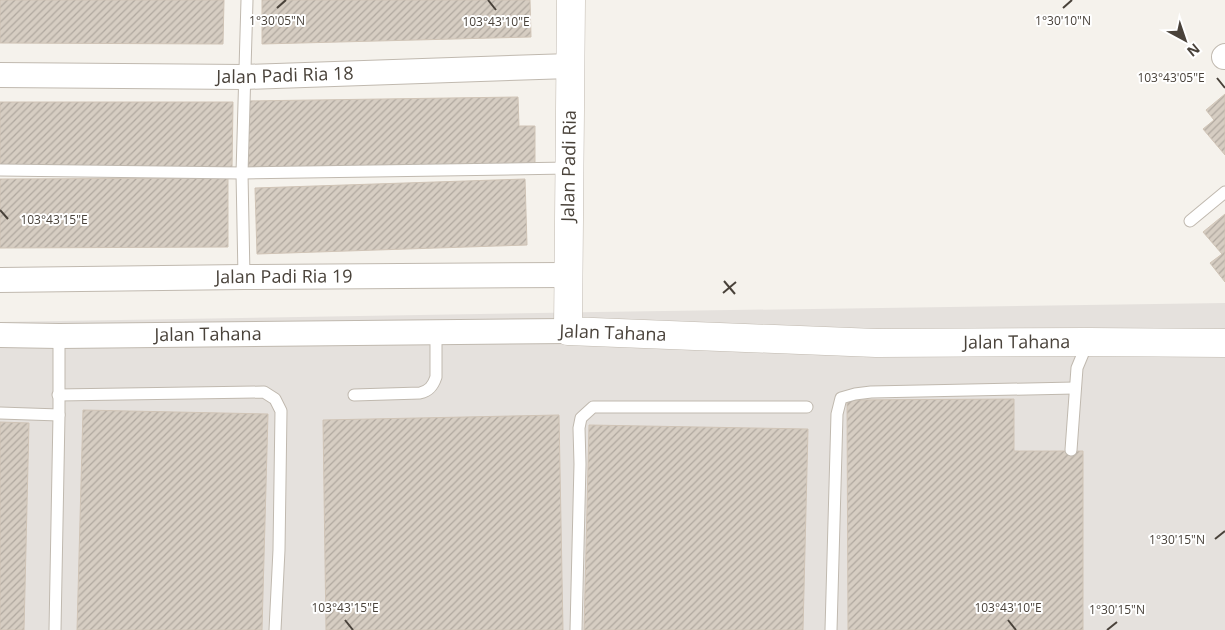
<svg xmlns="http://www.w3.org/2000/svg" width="1225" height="630" font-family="'Open Sans',sans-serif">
	<defs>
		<pattern id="building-hatch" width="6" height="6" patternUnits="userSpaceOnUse" patternTransform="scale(1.25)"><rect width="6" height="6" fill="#d6cdc2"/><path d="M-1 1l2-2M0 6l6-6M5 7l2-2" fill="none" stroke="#b0a89f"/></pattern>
	</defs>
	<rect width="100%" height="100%" fill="#f5f2ec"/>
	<path fill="#e5e1dd" d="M1225 303V630H0V322L597 312Z"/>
	<g fill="url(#building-hatch)" stroke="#d0c4b6">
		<path d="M0 0H224L223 44 0 43Z"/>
		<path d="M262 0H530L531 37 262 44Z"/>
		<path d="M1225 94V155L1203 129 1214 120 1206 110Z"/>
		<path d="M518 97 519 126H535V164L247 169 246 101Z"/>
		<path d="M0 102H233L232 168H0Z"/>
		<path d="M228 178V247L0 248V179Z"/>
		<path d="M525 179 527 245 257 254 255 188Z"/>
		<path d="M1225 214V282L1210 263 1222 254 1203 232Z"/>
		<path d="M1014 399V451H1083V630H848L847 400Z"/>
		<path d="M83 410 268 414 262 630H77Z"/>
		<path d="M559 415 563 630H326L323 420Z"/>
		<path d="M0 422 29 423 24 630H0Z"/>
		<path d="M589 425 808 429 803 630H584Z"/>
	</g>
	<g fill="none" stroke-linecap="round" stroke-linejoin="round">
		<defs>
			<g id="service">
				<path d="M0 170 242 173 569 168"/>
				<path d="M1190 221 1225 192"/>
				<path d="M244 277 242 173 247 0"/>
				<path d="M58 395 264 392 275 399 281 411 279 550 275 630"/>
				<path d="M354 395 420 393C429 391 433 386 436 377V332"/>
				<path d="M0 413 59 415"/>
				<path d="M1071 450 1077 368 1087 344"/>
				<path d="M55 630 59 415V336"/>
				<path d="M576 630 580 464 579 428 581 418 593 407H807"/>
				<path d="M831 630 837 414 841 398 855 394 871 392 1075 388"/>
			</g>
			<g id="minor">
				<path d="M1224 57 1225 56"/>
				<path id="s1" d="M0 75 244 77 570 66"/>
				<path id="s2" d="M0 280 244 277 568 275"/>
				<path id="s3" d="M0 335 59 336 568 331"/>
			</g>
			<g id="tertiary">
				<path id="s4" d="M571 0 568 331 876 343 1088 342 1225 343"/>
			</g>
		</defs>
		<use href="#service" stroke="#c0b9af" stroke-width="13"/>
		<use href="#minor" stroke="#c0b9af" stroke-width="26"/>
		<use href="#tertiary" stroke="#c0b9af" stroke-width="29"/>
		<use href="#service" stroke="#fff" stroke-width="11"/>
		<use href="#minor" stroke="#fff" stroke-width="24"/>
		<use href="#tertiary" stroke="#fff" stroke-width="28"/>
	</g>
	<path fill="none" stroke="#49423a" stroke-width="2" d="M488 0 496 10M277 8 286 0M1063 8 1072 0M1217 78 1225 88M0 210 8 219M724 281 735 294M723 293 736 282M1215 539 1225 531M345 620 353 630M1008 620 1016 630M1107 630 1117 622"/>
	<g text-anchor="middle" stroke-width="4" stroke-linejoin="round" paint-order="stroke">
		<g font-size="18" fill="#49423a" stroke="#fff">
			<text dy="6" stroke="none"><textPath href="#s1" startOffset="285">Jalan Padi Ria 18</textPath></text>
			<text transform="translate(569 166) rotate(-89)" y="6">Jalan Padi Ria</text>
			<text dy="6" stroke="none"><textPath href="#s2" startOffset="284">Jalan Padi Ria 19</textPath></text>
			<text transform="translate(613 333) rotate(2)" y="6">Jalan Tahana</text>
			<text dy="6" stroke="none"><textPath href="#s3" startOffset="208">Jalan Tahana</textPath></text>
			<text dy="6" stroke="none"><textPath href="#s4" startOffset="780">Jalan Tahana</textPath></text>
		</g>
	</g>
	<g font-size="12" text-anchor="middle" fill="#49423a" stroke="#fff" stroke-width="4" stroke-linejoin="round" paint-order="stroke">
		<text x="277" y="25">1°30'05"N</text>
		<text x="1063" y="25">1°30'10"N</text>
		<text x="496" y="26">103°43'10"E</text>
		<text x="1171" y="82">103°43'05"E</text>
		<text x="54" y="224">103°43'15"E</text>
		<text x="1177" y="544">1°30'15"N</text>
		<text x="345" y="612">103°43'15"E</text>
		<text x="1008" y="612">103°43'10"E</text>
		<text x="1117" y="614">1°30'15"N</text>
	</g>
	<g transform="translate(1185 40) rotate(140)" stroke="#ffffff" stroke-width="4" paint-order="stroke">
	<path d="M0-4L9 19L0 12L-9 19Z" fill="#49423a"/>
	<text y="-8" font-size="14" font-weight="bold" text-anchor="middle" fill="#49423a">N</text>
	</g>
</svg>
